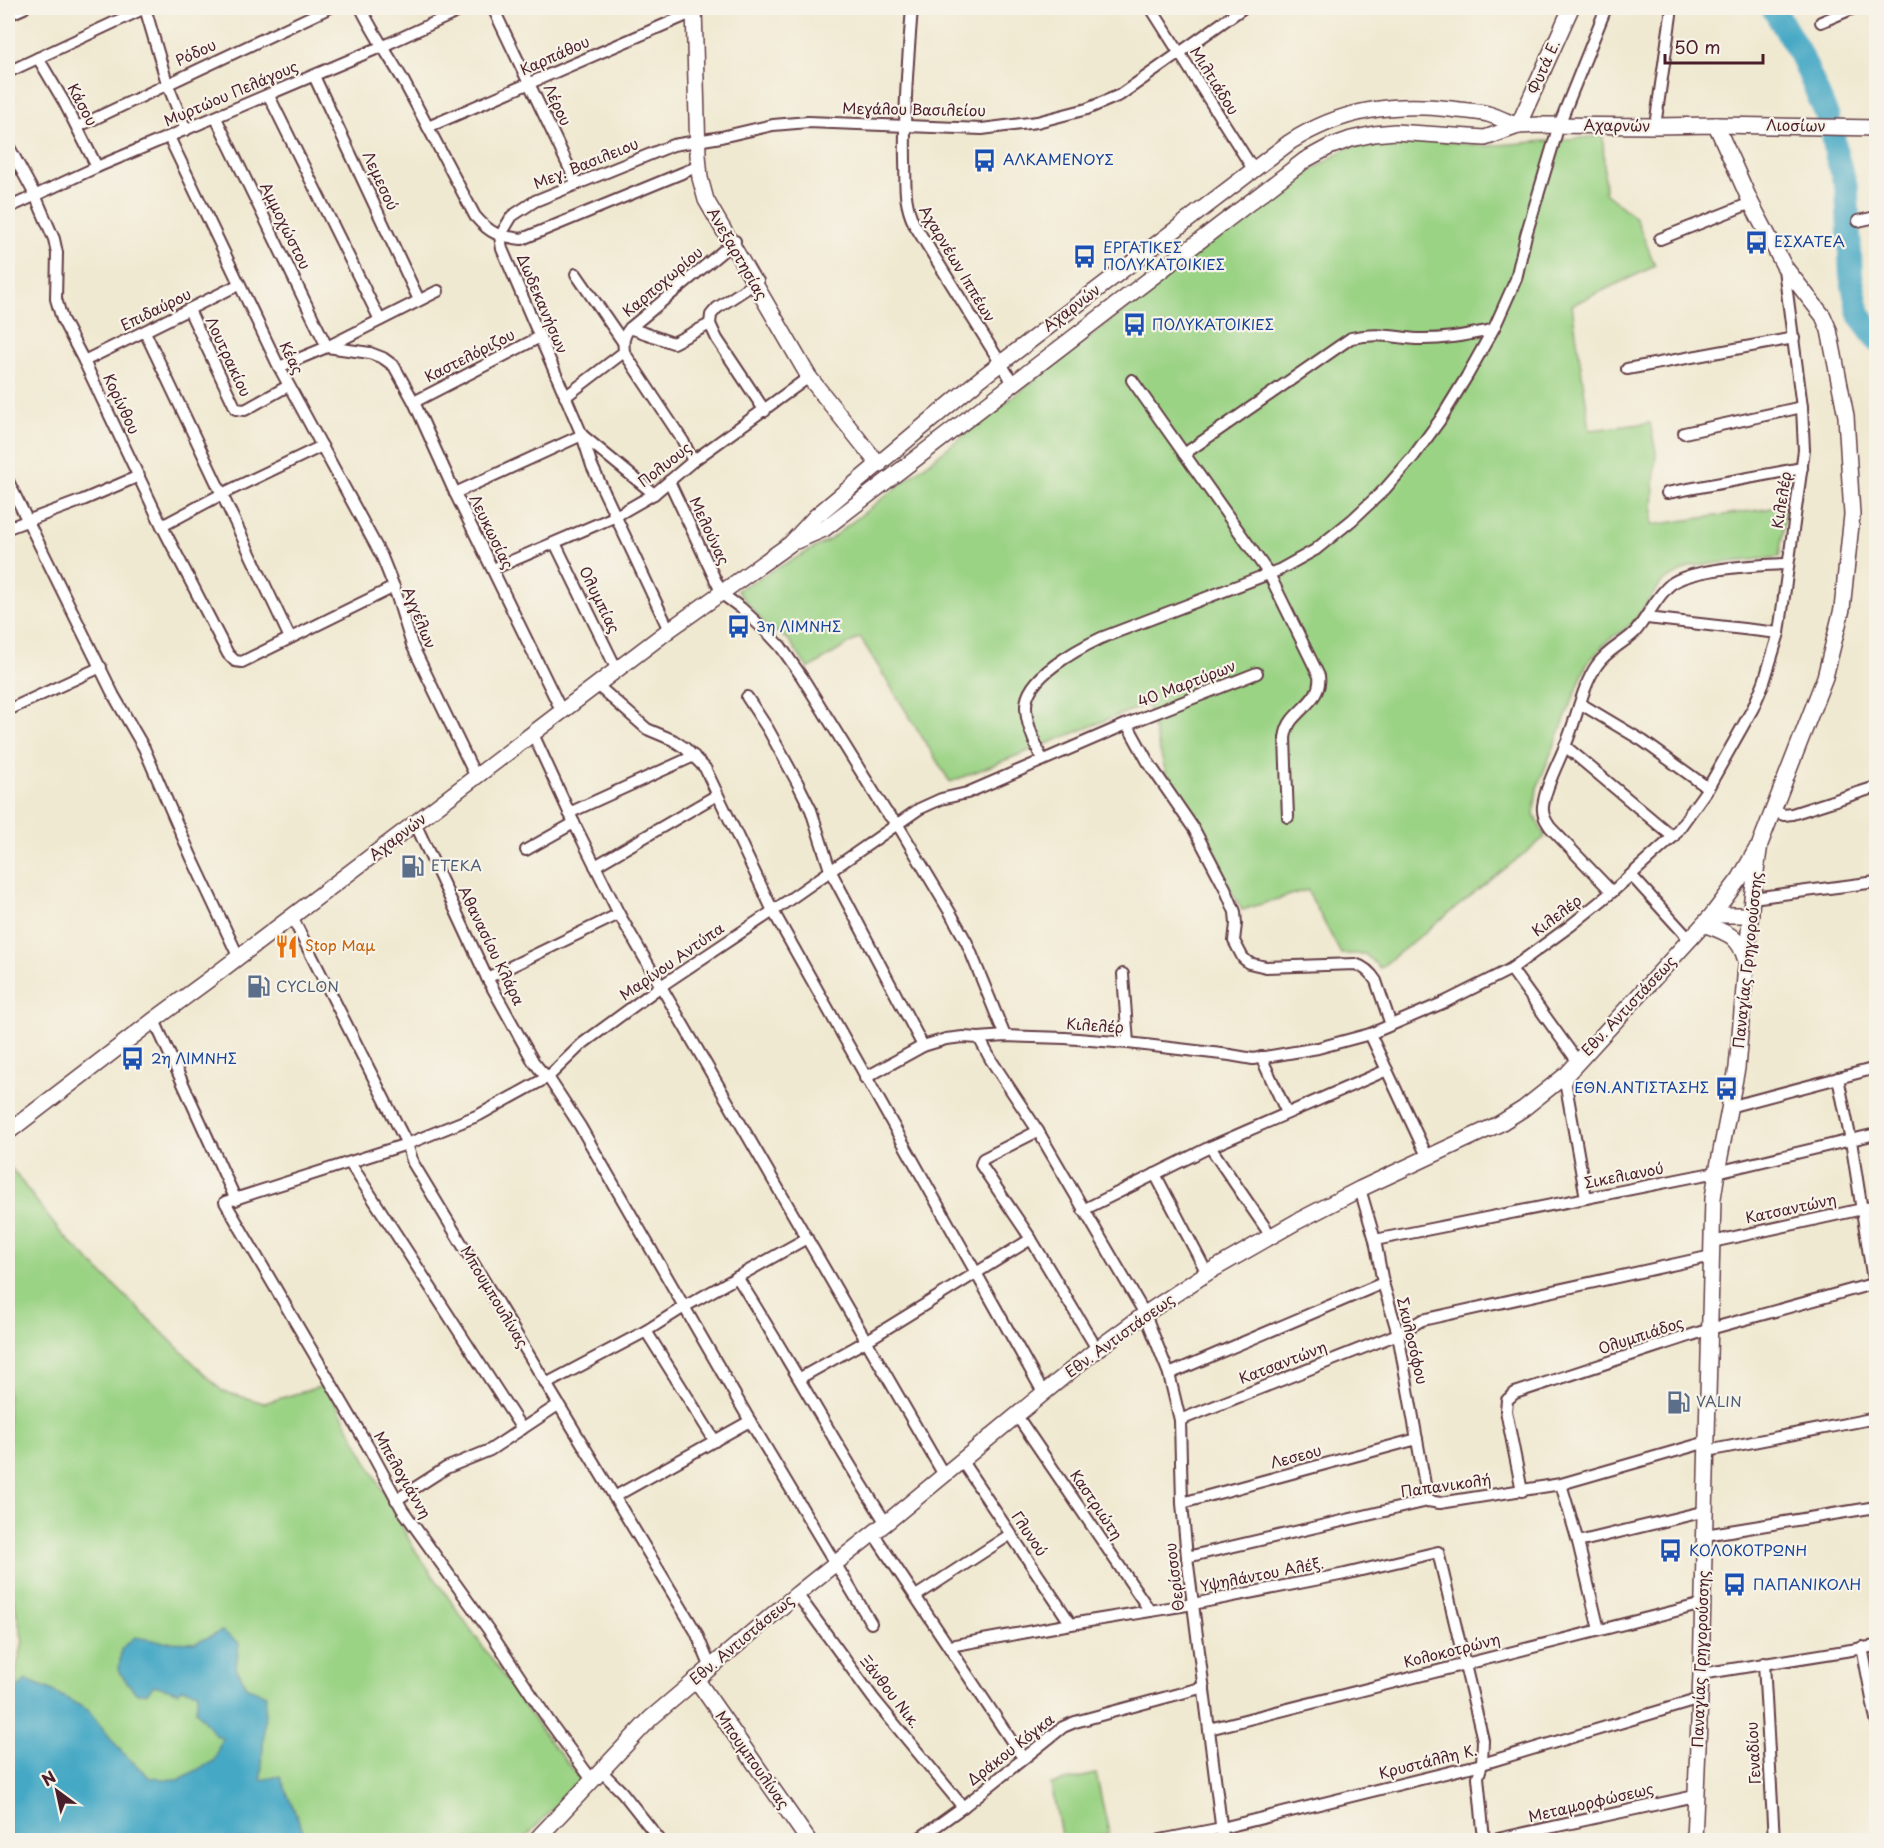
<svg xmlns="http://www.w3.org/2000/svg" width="1884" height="1848" font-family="'Playpen Sans',sans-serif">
	<rect width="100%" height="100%" fill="#f7f3e8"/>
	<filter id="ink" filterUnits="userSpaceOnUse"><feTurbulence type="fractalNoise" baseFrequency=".0167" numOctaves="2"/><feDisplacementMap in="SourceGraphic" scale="12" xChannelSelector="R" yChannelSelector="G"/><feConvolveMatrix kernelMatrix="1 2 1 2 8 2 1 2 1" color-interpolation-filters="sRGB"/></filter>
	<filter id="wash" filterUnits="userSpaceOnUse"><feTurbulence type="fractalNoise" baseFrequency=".008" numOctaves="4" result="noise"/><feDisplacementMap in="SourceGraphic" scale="24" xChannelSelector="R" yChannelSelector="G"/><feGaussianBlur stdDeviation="1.35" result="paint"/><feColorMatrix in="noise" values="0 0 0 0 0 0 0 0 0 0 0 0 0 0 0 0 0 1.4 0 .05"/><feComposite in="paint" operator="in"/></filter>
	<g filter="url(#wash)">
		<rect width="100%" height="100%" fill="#f0e9d1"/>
		<g fill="#9bd385" stroke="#727958" stroke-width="1.5">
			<path d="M1390 136 1487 146 1603 136 1605 193 1636 218 1655 266 1572 305 1590 430 1650 423 1656 452 1652 525 1787 506 1779 557 1691 566 1662 582 1632 624 1607 641 1587 664 1537 788 1534 814 1545 837 1380 968 1365 954H1341L1307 890 1242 910 1166 773 1147 704 950 782 860 637 808 669 789 640 766 626 737 590 829 540 1230 228 1300 178 1347 148Z"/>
			<path d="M8 1164 60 1232 222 1391 264 1403 326 1385 413 1547 546 1737 581 1779 523 1840H8V1705L23 1641 8 1576Z"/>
			<path d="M1096 1774 1109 1833 1075 1840H1062L1051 1784Z"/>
		</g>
		<path fill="#45a8c5" stroke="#486478" stroke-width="1.5" d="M222 1631 239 1643 236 1668 248 1688 266 1695 261 1780 280 1776 307 1840H14L8 1830V1725L17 1690 26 1680 47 1688 88 1710 121 1751 150 1778 178 1780 214 1761 222 1738 215 1735 196 1710 198 1692 182 1688 178 1692 154 1685 147 1693H136L119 1672 121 1649 135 1637 163 1642 195 1643Z"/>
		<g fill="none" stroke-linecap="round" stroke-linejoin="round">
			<path stroke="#45a8c5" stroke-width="4" d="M8 1654 17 1690"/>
			<g stroke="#45a8c5" stroke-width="24">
				<path d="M1773 8 1801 55 1828 118"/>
				<path d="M1833 134 1836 154 1847 190 1851 276 1859 314 1876 339"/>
			</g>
		</g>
	</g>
	<g filter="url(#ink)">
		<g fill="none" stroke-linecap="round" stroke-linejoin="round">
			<defs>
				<g id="street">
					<path d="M145 8 167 83 186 130"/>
					<path d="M361 8C373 33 389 56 403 80 427 125 451 171 475 216 491 235 499 236 522 239L699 166"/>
					<path d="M493 8 577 184"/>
					<path d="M912 8C908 59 904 109 905 160 906 185 903 200 914 224L1013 383"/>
					<path d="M1151 8 1253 169"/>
					<path d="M8 15 24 8"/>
					<path d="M1821 22 1854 8"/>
					<path d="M38 58 64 102 97 167"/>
					<path d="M8 72 145 8"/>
					<path d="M314 76 419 300"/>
					<path d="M269 96 380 320"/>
					<path d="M216 118 327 347 370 353 383 358 394 366 414 402 455 493 562 712"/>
					<path d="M1655 126 1672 8"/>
					<path d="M77 127 329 8"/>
					<path d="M428 127 694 12"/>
					<path d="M169 137 279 367 382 557 394 587"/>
					<path d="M8 145 35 195 54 239 57 253 56 299 62 319 84 361 162 526 228 654 235 661 242 662 394 587 412 645 476 777"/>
					<path d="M8 208 97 167 383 46 466 8"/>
					<path d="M1858 221 1876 217"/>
					<path d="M500 236 512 216 535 201 673 145 721 137 773 125 808 122 982 129 1037 122 1087 109 1120 95 1243 8"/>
					<path d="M500 236 502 249 582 435 592 466 669 630"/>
					<path d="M1660 239 1751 203"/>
					<path d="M576 274 623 342"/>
					<path d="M758 281 717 308 711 315 710 324 717 339 765 411"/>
					<path d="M189 310 236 409 245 410 288 386"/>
					<path d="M630 328 673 343 710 324"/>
					<path d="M145 332 290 638"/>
					<path d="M624 352 683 441 693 461"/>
					<path d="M84 361 240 284"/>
					<path d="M279 367 327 347 438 291"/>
					<path d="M1627 369 1794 338"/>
					<path d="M1132 380 1269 574 1319 676C1322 696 1303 706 1292 720 1288 725 1286 731 1285 738L1288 817"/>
					<path d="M565 397 624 352C623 342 623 336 630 328L735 241"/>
					<path d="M414 402 540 337"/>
					<path d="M1684 433 1802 407"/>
					<path d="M1184 454 1351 338C1379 332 1391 337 1417 339 1443 340 1467 335 1492 330"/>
					<path d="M8 481 114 696 144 748 191 856 239 958"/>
					<path d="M669 481 722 594 741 608 770 635 781 647 802 677 886 812 898 825 951 914 967 943 1005 1036"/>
					<path d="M455 493 582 435 654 494"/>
					<path d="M1667 493 1802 468"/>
					<path d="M162 526 222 494 322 446"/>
					<path d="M8 528 83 500 139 476"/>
					<path d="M555 543 617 670"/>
					<path d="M493 569 614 517 654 494 693 461 809 377"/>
					<path d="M1647 618 1779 633"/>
					<path d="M597 685 647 729 673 740 685 748 705 768 773 911 1044 1394"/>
					<path d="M747 697 768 729 797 782 811 810 830 870 923 1046"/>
					<path d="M1581 704 1643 741 1708 788"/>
					<path d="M8 710 101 667"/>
					<path d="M1127 724 1148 762 1194 829 1225 888 1235 912 1236 924 1234 941 1243 958 1249 963 1266 967 1355 964C1365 967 1371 973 1376 981L1391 1025"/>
					<path d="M533 734 574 823 619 914 944 1475"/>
					<path d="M1565 746 1673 837"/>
					<path d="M1042 760C1036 744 1026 725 1026 707 1025 677 1078 649 1101 638L1279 570 1315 550 1352 520 1385 489 1413 457 1440 420 1467 376 1495 326 1516 279 1526 235 1559 125 1606 8"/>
					<path d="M1774 811 1784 815 1792 814 1876 787"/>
					<path d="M569 813 694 756"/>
					<path d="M415 823 487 978 533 1061 541 1071 548 1077 580 1126 750 1421 871 1623"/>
					<path d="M526 850 574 823"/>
					<path d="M595 866 717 795"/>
					<path d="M1631 875 1690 940"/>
					<path d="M1612 892 1550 827C1546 821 1542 815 1543 806 1546 785 1557 766 1565 746 1576 722 1582 686 1597 665 1607 650 1623 644 1635 632 1648 617 1656 596 1671 584 1693 568 1759 565 1787 564"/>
					<path d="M1752 898 1876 882"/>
					<path d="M292 917 407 1144 413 1163 696 1632 711 1668"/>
					<path d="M1511 969 1578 1062"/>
					<path d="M1123 974 1128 1043"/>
					<path d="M487 978 619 914"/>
					<path d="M154 1020 236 1200"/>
					<path d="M1370 1034 1427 1156"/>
					<path d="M979 1038 991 1060 1038 1131 1145 1314 1169 1374 1180 1420 1182 1503 1187 1557 1223 1840"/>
					<path d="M1261 1057 1287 1113"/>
					<path d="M1567 1074 1566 1086 1586 1198"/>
					<path d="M865 1078 923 1046 946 1039 963 1037 979 1038 1005 1036 1065 1038 1128 1043 1230 1055 1253 1059 1318 1048 1370 1034 1445 1002 1511 969 1570 926 1612 892 1673 837 1708 788 1753 708 1764 682 1779 633 1804 450 1802 407 1784 269"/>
					<path d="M1838 1078 1851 1141 1876 1299"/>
					<path d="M1729 1107 1876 1068"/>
					<path d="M1038 1131 983 1159 981 1165 1031 1239 1097 1349"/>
					<path d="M1210 1147 1271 1236"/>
					<path d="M350 1163 522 1429"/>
					<path d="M1155 1174 1207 1273"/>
					<path d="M1360 1189 1375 1240 1383 1283 1398 1334 1428 1501"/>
					<path d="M1083 1210 1210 1147 1387 1070"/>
					<path d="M1375 1240 1717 1172 1876 1134"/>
					<path d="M1712 1242 1876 1206"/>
					<path d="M737 1277C789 1358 834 1443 886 1523"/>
					<path d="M646 1331 715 1441"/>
					<path d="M1169 1374 1383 1283"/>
					<path d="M800 1378 866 1341 1031 1239"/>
					<path d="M546 1384 646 1331 684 1307 807 1238"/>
					<path d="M1017 1416 1150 1611"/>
					<path d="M1180 1420 1398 1334 1422 1320 1712 1256"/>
					<path d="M1707 1451 1876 1418"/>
					<path d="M961 1460 1071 1624"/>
					<path d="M1561 1484 1578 1542 1599 1630"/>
					<path d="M1522 1491 1506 1411 1507 1400 1515 1393 1710 1329 1876 1283"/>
					<path d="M614 1497 750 1421"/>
					<path d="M396 1500 446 1468 490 1450 558 1405"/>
					<path d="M1182 1503 1417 1439"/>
					<path d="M873 1533 1023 1758"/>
					<path d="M1705 1535 1876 1507"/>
					<path d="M1578 1542 1706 1511"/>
					<path d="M1187 1557 1428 1501 1440 1503 1561 1484 1707 1442"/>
					<path d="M797 1594 873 1698 963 1807"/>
					<path d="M916 1596 1011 1534"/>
					<path d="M950 1646 1071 1624 1193 1604 1345 1574 1438 1552 1483 1740 1482 1764 1478 1777 1484 1840"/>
					<path d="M1862 1647 1876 1720"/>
					<path d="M1764 1663 1774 1840"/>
					<path d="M1701 1674 1876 1646"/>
					<path d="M1209 1729 1703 1604"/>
					<path d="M600 1770 622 1792 660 1840"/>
					<path d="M592 1780 549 1721 490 1632 402 1509 369 1448 225 1202 407 1144 479 1115 548 1077 582 1044 661 986 773 911 919 809 941 799 967 793 1127 724 1257 673"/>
					<path d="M917 1840 963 1807 1063 1727 1075 1722 1204 1687"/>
					<path d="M1160 1840 1222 1828 1482 1764 1700 1699"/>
					<path d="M1493 1840 1695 1796"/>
				</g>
				<g id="secondary">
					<path d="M694 8 698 155 700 178 706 200 809 377 879 465"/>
					<path d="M1518 126 1571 8"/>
					<path d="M796 541 824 529 1305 160 1329 147 1351 139 1374 134 1395 132 1485 138 1518 126 1541 125 1655 126 1716 125 1876 128"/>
					<path d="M1712 915H1751"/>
					<path d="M1704 924C1725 933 1738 934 1745 958"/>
					<path d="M8 1132 154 1020 207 981 669 630 790 544 815 517 980 379 1290 142C1341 110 1391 102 1451 109 1463 111 1476 111 1488 114 1498 117 1508 122 1518 126"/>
					<path d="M696 1679 808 1840"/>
					<path d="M536 1840 651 1718 797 1594 886 1523 1097 1349 1145 1314 1207 1273 1296 1222 1360 1189 1499 1124 1523 1109 1567 1074 1712 915 1740 878 1756 850"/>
					<path d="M1694 1840 1701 1674 1713 1198 1717 1172 1737 1068 1752 898 1760 844 1825 677 1842 609 1852 515 1846 416 1829 330 1823 316 1784 266 1751 203 1716 125"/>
				</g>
			</defs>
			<use href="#street" stroke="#633d44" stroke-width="14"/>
			<use href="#secondary" stroke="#633d44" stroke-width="18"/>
			<use href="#street" stroke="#fff" stroke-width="10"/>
			<use href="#secondary" stroke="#fff" stroke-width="15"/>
		</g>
	</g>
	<defs>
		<symbol id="bus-bare" viewBox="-9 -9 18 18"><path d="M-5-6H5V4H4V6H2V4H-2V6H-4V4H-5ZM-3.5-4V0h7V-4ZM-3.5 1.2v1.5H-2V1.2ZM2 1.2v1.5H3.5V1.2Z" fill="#1a4fb4" stroke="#f7f3e8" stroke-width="2.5" paint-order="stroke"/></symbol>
		<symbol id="fuel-bare" viewBox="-9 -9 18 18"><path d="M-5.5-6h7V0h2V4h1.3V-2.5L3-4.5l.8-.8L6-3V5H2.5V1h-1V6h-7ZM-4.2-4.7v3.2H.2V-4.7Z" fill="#5c6f8a" stroke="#f7f3e8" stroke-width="2.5" paint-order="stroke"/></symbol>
		<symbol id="restaurant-bare" viewBox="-9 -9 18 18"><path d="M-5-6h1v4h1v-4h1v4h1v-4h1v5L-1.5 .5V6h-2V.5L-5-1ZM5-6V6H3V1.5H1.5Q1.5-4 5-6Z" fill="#e8710a" stroke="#f7f3e8" stroke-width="2.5" paint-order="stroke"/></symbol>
	</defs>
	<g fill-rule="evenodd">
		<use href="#bus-bare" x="968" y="144" width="33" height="33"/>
		<use href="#bus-bare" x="1740" y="226" width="33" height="33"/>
		<use href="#bus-bare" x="1068" y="240" width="33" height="33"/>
		<use href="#bus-bare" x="1118" y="308" width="33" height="33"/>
		<use href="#bus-bare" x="722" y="610" width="33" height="33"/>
		<use href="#fuel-bare" x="396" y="850" width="33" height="33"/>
		<use href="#restaurant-bare" x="270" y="930" width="33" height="33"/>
		<use href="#fuel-bare" x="242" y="970" width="33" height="33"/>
		<use href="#bus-bare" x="116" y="1042" width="33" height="33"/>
		<use href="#bus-bare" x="1710" y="1072" width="33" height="33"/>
		<use href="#fuel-bare" x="1662" y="1386" width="33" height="33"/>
		<use href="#bus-bare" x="1654" y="1534" width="33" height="33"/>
		<use href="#bus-bare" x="1718" y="1568" width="33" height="33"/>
	</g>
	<g text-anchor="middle" stroke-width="4.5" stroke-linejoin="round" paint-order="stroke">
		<g font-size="15" fill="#4a1f2b" stroke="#f7f3e8">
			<text transform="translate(196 53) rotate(-25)" y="5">Ρόδου</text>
			<text transform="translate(555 56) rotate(-24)" y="5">Καρπάθου</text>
			<text transform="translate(1544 67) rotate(-66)" y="5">Φυτά Ε.</text>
			<text transform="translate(1214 81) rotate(58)" y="5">Μιλτιάδου</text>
			<text transform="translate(231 94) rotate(-23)" y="5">Μυρτώου Πελάγους</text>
			<text transform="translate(82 105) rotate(62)" y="5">Κάσου</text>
			<text transform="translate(557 105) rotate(65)" y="5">Λέρου</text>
			<text transform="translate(914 110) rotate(1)" y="5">Μεγάλου Βασιλείου</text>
			<text transform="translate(1617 126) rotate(1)" y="5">Αχαρνών</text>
			<text transform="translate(1796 126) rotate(1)" y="5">Λιοσίων</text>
			<text transform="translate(586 164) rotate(-22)" y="5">Μεγ. Βασιλειου</text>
			<text transform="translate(380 181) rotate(65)" y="5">Λεμεσού</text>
			<text transform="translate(285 226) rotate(64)" y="5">Αμμοχώστου</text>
			<text transform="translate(737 254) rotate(60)" y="5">Ανεξαρτησίας</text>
			<text transform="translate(957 264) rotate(59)" y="5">Αχαρνέων Ιππέων</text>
			<text transform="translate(663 282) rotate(-40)" y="5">Καρποχωρίου</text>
			<text transform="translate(542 304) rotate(67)" y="5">Δωδεκανήσων</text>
			<text transform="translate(1072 308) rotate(-37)" y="5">Αχαρνών</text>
			<text transform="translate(156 310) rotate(-26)" y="5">Επιδαύρου</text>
			<text transform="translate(470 356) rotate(-27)" y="5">Καστελόριζου</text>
			<text transform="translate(228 357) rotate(65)" y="5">Λουτρακίου</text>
			<text transform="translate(291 358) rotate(64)" y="5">Κέας</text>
			<text transform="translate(121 404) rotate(65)" y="5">Κορίνθου</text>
			<text transform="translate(665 465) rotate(-38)" y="5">Πολυους</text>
			<text transform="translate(1782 500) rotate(-81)" y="5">Κιλελέρ</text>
			<text transform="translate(709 531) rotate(65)" y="5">Μελούνας</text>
			<text transform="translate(491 532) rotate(64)" y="5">Λευκωσίας</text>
			<text transform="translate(599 600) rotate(64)" y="5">Ολυμπίας</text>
			<text transform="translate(419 618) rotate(68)" y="5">Αγγέλων</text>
			<text transform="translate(1187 684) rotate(-21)" y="5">40 Μαρτύρων</text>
			<text transform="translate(398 837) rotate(-37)" y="5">Αχαρνών</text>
			<text transform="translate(1557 916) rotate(-37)" y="5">Κιλελέρ</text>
			<text transform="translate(491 946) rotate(64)" y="5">Αθανασίου Κλάρα</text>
			<text transform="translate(1748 960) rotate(-84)" y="5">Παναγίας Γρηγορούσσης</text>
			<text transform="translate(672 962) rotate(-35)" y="5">Μαρίνου Αντύπα</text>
			<text transform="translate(1629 1006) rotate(-47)" y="5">Εθν. Αντιστάσεως</text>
			<text transform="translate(1095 1026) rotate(4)" y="5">Κιλελέρ</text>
			<text transform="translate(1624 1176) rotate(-11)" y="5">Σικελιανού</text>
			<text transform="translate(1791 1209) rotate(-12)" y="5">Κατσαντώνη</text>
			<text transform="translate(494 1297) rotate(59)" y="5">Μπουμπουλίνας</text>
			<text transform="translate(1120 1336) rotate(-36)" y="5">Εθν. Αντιστάσεως</text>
			<text transform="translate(1641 1336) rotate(-18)" y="5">Ολυμπιάδος</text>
			<text transform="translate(1412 1341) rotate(77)" y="5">Σκυλοσόφου</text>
			<text transform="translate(1283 1363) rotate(-21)" y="5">Κατσαντώνη</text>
			<text transform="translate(1296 1457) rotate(-15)" y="5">Λεσεου</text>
			<text transform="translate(402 1475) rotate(60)" y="5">Μπελογιάννη</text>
			<text transform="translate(1446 1486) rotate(-8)" y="5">Παπανικολή</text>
			<text transform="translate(1096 1505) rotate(56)" y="5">Καστριώτη</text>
			<text transform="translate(1029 1534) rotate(56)" y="5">Γλυνού</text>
			<text transform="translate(1262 1575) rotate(-11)" y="5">Υψηλάντου Αλέξ.</text>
			<text transform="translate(1175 1577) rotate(-97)" y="5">Θερίσσου</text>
			<text transform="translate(742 1640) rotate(-40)" y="5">Εθν. Αντιστάσεως</text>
			<text transform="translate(1452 1651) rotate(-14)" y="5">Κολοκοτρώνη</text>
			<text transform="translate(1701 1659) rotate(-88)" y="5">Παναγίας Γρηγορούσσης</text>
			<text transform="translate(890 1692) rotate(52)" y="5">Ξάνθου Νικ.</text>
			<text transform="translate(1011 1750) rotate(-38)" y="5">Δράκου Κόγκα</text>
			<text transform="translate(1754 1753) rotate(-93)" y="5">Γεναδίου</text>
			<text transform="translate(752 1760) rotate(55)" y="5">Μπουμπουλίνας</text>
			<text transform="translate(1428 1762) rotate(-14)" y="5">Κρυστάλλη Κ.</text>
			<text transform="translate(1591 1803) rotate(-13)" y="5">Μεταμορφώσεως</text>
		</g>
		<g font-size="15" fill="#164399" stroke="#f7f3e8" text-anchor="start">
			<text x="1003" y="165">ΑΛΚΑΜΕΝΟΥΣ</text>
			<text x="1774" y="247">ΕΣΧΑΤΕΑ</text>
			<text x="1103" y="253">ΕΡΓΑΤΙΚΕΣ<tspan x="1103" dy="17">ΠΟΛΥΚΑΤΟΙΚΙΕΣ</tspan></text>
			<text x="1152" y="330">ΠΟΛΥΚΑΤΟΙΚΙΕΣ</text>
			<text x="756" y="632">3η ΛΙΜΝΗΣ</text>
			<text x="151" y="1064">2η ΛΙΜΝΗΣ</text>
			<text x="1709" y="1093" text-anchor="end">ΕΘΝ.ΑΝΤΙΣΤΑΣΗΣ</text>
			<text x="1689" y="1556">ΚΟΛΟΚΟΤΡΩΝΗ</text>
			<text x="1753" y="1590">ΠΑΠΑΝΙΚΟΛΗ</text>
		</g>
		<g font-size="15" fill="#4e5e75" stroke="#f7f3e8" text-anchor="start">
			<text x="431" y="871">ΕΤΕΚΑ</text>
			<text x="276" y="992">CYCLON</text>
			<text x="1696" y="1407">VALIN</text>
		</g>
		<g font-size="15" fill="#c56008" stroke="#f7f3e8" text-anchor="start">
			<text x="305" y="951">Stop Μαμ</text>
		</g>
	</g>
	<rect width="1884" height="1848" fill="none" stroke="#f7f3e8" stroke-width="30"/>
	<g transform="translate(57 1791) rotate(327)" stroke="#f7f3e8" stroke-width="4.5" paint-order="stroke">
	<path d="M0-4.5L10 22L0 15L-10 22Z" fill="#4a1f2b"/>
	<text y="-9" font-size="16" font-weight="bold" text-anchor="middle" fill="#4a1f2b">N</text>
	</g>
	<path d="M1665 54v9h98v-9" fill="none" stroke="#4a1f2b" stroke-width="3"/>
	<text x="1674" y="54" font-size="18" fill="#4a1f2b" stroke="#f7f3e8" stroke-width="4.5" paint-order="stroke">50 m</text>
</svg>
